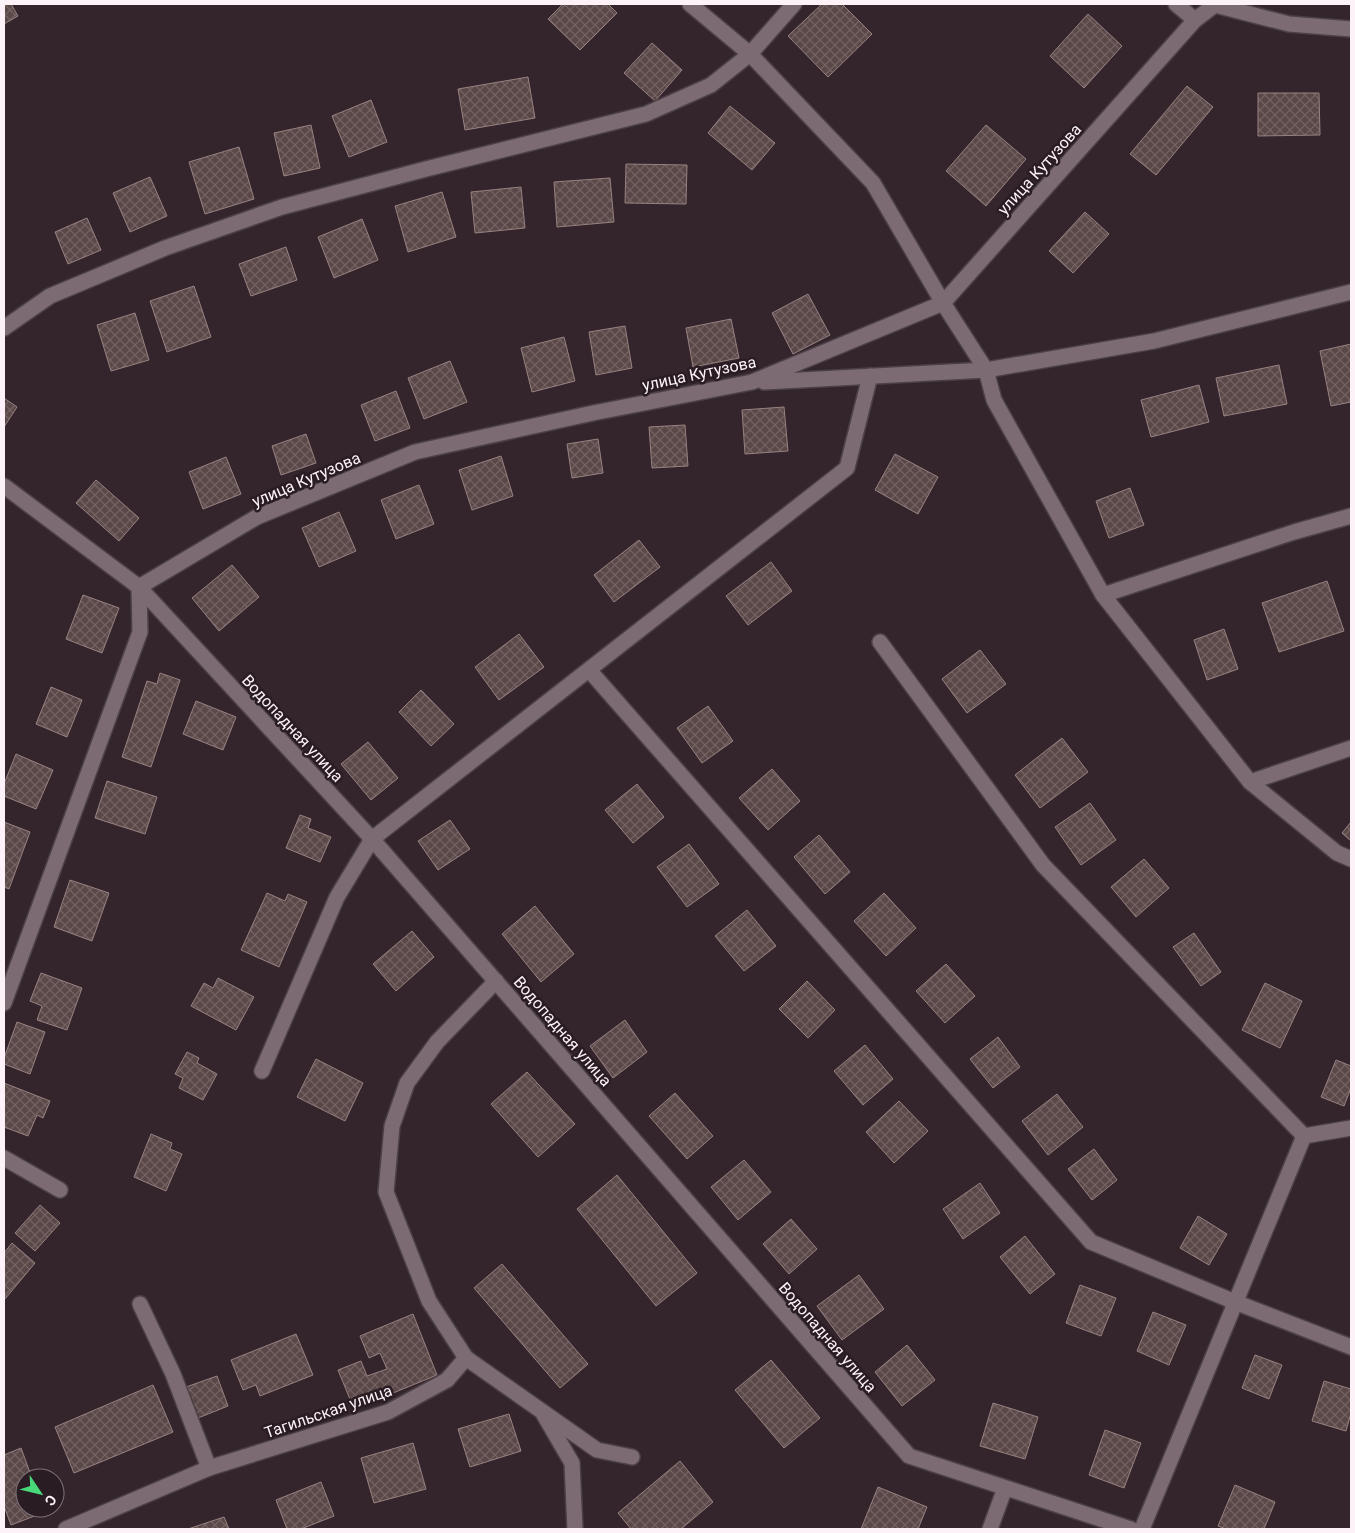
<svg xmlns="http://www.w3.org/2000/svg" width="1355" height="1533" font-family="Roboto,sans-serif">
	<defs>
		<pattern id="building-cross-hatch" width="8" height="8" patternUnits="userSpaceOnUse" patternTransform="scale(1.25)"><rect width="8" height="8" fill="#5a4747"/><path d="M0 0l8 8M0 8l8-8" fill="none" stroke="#736262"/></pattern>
	</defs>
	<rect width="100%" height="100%" fill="#34252d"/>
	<g fill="url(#building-cross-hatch)" stroke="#978281">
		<path d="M4 4H11L18 16 4 24Z"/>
		<path d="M563 4H608L617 13 580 50 548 19Z"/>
		<path d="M822 4H842L872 34 828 77 788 36Z"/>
		<path d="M1088 14 1122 46 1084 88 1050 56Z"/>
		<path d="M652 43 682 70 655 101 624 73Z"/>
		<path d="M528 77 535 118 465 130 458 89Z"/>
		<path d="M1187 86 1213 107 1156 175 1130 154Z"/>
		<path d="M1258 93H1319L1320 135 1258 136Z"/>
		<path d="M371 100 387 142 349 157 332 116Z"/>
		<path d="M730 106 775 143 752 170 708 133Z"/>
		<path d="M311 125 320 168 284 176 274 133Z"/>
		<path d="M986 125 1026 159 986 206 946 171Z"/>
		<path d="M239 147 254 199 205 214 189 162Z"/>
		<path d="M626 164 687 165 686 204 625 203Z"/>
		<path d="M150 177 167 216 130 232 113 193Z"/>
		<path d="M610 178 614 222 557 227 554 182Z"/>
		<path d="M521 187 525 228 475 233 471 192Z"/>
		<path d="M442 192 456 237 408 252 395 206Z"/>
		<path d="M1085 212 1109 234 1073 273 1049 251Z"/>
		<path d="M87 218 101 250 68 264 55 232Z"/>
		<path d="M362 219 378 260 334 278 318 237Z"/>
		<path d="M286 247 297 280 251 296 239 264Z"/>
		<path d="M194 286 211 337 167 352 150 301Z"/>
		<path d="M808 294 830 335 793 354 772 313Z"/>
		<path d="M135 313 149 360 111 371 97 325Z"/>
		<path d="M731 319 739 358 693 367 686 328Z"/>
		<path d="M625 326 632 368 596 375 589 332Z"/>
		<path d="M564 337 575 381 532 392 521 348Z"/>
		<path d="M1351 344V402L1331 406 1320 351Z"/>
		<path d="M450 361 467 402 424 419 408 378Z"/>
		<path d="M1279 365 1287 404 1224 416 1216 378Z"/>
		<path d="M1199 385 1209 422 1151 437 1141 400Z"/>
		<path d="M396 391 410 428 375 441 361 405Z"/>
		<path d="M4 398 17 407 4 427Z"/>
		<path d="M784 407 788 451 745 454 742 410Z"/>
		<path d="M685 425 688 466 652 468 649 427Z"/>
		<path d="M306 434 316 463 281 475 272 446Z"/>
		<path d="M598 439 603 473 572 478 567 444Z"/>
		<path d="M895 454 938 477 918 514 875 490Z"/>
		<path d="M501 456 513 496 472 510 459 470Z"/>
		<path d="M226 457 241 494 203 509 189 472Z"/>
		<path d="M96 480 139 518 119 541 76 503Z"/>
		<path d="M419 485 434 524 396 539 381 500Z"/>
		<path d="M1130 488 1144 525 1109 538 1096 501Z"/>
		<path d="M339 512 356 551 319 567 302 528Z"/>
		<path d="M639 540 660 567 614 602 594 575Z"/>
		<path d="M771 562 792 591 748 625 726 596Z"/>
		<path d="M232 565 259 597 219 631 192 598Z"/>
		<path d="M1327 581 1344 631 1279 652 1262 603Z"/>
		<path d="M83 595 119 608 102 653 66 639Z"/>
		<path d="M1224 629 1238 669 1207 680 1194 640Z"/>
		<path d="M519 634 544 667 499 700 475 667Z"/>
		<path d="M980 650 1006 684 967 713 942 679Z"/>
		<path d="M160 673 180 680 151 767 122 757 147 681 157 684Z"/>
		<path d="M51 687 82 700 67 737 36 724Z"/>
		<path d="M421 690 454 724 431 746 399 712Z"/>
		<path d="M196 701 236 717 223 750 183 734Z"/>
		<path d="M708 706 733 741 702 763 677 728Z"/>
		<path d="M1062 738 1088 772 1040 808 1015 775Z"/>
		<path d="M368 742 398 778 371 800 341 764Z"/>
		<path d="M16 754 53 770 36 809 4 796V784Z"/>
		<path d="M772 769 800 801 768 830 739 798Z"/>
		<path d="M107 781 157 797 145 834 95 818Z"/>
		<path d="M637 784 664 817 633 843 605 810Z"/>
		<path d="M1090 803 1116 840 1081 865 1055 827Z"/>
		<path d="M300 815 311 819 308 828 331 837 320 862 286 848Z"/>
		<path d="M450 820 470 849 438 870 418 841Z"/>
		<path d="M4 822 30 832 9 889 4 887Z"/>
		<path d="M1351 822V841L1342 833Z"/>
		<path d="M819 835 850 872 825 894 794 857Z"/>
		<path d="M689 844 719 884 687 907 657 867Z"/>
		<path d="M1144 859 1169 888 1136 917 1111 887Z"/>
		<path d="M70 880 109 893 92 941 54 927Z"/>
		<path d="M267 893 285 901 288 894 307 902 279 967 241 950Z"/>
		<path d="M884 893 916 928 886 956 854 921Z"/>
		<path d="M535 906 574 954 541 982 502 934Z"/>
		<path d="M747 910 776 946 744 971 715 936Z"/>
		<path d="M412 931 434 957 396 991 373 964Z"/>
		<path d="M1194 933 1221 972 1201 986 1173 947Z"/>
		<path d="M946 964 975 996 945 1023 916 991Z"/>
		<path d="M41 973 82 988 67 1030 37 1020 42 1006 30 1001Z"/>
		<path d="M218 978 254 997 236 1030 191 1006 204 983 213 988Z"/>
		<path d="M807 981 835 1010 808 1038 779 1009Z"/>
		<path d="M1265 983 1302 1001 1280 1048 1242 1030Z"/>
		<path d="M625 1020 647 1052 613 1078 590 1046Z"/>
		<path d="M17 1022 45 1032 30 1074 4 1064V1058Z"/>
		<path d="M998 1037 1020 1067 993 1088 970 1059Z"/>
		<path d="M865 1045 893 1079 863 1105 834 1071Z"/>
		<path d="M187 1052 199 1058 197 1063 217 1074 203 1100 179 1088 183 1078 175 1074Z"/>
		<path d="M316 1059 363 1083 345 1121 297 1097Z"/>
		<path d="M1336 1060 1351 1066V1088L1344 1106 1321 1097Z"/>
		<path d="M527 1072 575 1124 538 1157 491 1104Z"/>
		<path d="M4 1083 50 1101 43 1118 37 1115 28 1136 4 1127Z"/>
		<path d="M675 1093 713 1136 687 1159 649 1116Z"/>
		<path d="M1057 1094 1083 1127 1048 1155 1022 1121Z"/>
		<path d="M899 1101 928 1131 894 1163 866 1132Z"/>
		<path d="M151 1134 172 1143 170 1149 182 1154 166 1191 134 1177Z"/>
		<path d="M1094 1149 1117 1180 1092 1200 1068 1169Z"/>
		<path d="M744 1160 771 1192 738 1220 711 1187Z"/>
		<path d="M617 1175 697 1273 656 1306 577 1209Z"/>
		<path d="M980 1183 1000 1213 963 1239 943 1209Z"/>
		<path d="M40 1205 60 1223 35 1251 15 1233Z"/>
		<path d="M1198 1216 1227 1234 1209 1265 1180 1248Z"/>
		<path d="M791 1219 817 1249 789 1274 763 1244Z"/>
		<path d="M1025 1236 1055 1274 1030 1294 1000 1257Z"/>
		<path d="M12 1243 35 1263 5 1299 4 1298V1253Z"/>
		<path d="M502 1264 588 1364 560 1388 474 1288Z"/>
		<path d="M859 1275 884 1309 842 1340 817 1306Z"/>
		<path d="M1080 1285 1116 1298 1101 1336 1066 1323Z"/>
		<path d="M1153 1312 1186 1325 1169 1365 1137 1351Z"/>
		<path d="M413 1314 437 1375 354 1409 338 1370 361 1361 367 1376 387 1369 380 1353 369 1358 360 1336Z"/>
		<path d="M296 1334 313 1375 260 1396 256 1385 243 1390 231 1360Z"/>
		<path d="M907 1345 935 1380 902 1406 875 1372Z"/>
		<path d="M1255 1355 1282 1365 1269 1399 1242 1388Z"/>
		<path d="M771 1360 820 1418 784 1448 735 1390Z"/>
		<path d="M217 1376 228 1406 198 1418 186 1387Z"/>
		<path d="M1324 1381 1351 1389V1413L1346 1431 1312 1421Z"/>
		<path d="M153 1385 173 1432 74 1473 55 1427Z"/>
		<path d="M993 1403 1038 1417 1025 1459 980 1446Z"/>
		<path d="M509 1414 521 1451 470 1467 458 1429Z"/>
		<path d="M1105 1430 1141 1443 1124 1488 1089 1475Z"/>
		<path d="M413 1443 426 1489 374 1503 361 1458Z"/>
		<path d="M21 1448 32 1478H25V1508H44L45 1512 11 1525 4 1506V1455Z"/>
		<path d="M680 1461 713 1502 681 1529H631L618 1513Z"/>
		<path d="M321 1482 334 1516 301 1529H287L276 1500Z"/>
		<path d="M1235 1485 1275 1502 1264 1529H1226L1218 1526Z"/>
		<path d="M878 1487 927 1507 918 1529H861Z"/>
		<path d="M224 1517 229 1529H188Z"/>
	</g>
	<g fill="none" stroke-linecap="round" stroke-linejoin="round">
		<defs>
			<g id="minor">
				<path d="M690 4 750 54 873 183 943 303 986 370 994 400 1103 595 1250 782 1337 853 1351 859"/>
				<path d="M1176 4 1195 20"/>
				<path d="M1215 5 1289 24 1351 29"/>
				<path d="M4 328 50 296 165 248 282 207 426 169 646 114 711 85 750 54 794 4"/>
				<path d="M764 382 986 370 1154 341 1351 292"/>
				<path d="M4 486 139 587 372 839 909 1456 1131 1529"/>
				<path d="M1103 595 1294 532 1351 516"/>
				<path d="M880 642 1043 865 1304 1136"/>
				<path d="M589 670 1091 1242 1235 1302 1351 1347"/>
				<path d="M1250 782 1351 748"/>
				<path d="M4 1003 140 632 139 587 257 517 415 452 593 413 752 382 943 303 1195 20 1216 4"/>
				<path d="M262 1071 337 897 372 839 847 468 870 376"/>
				<path d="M4 1158 60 1190"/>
				<path d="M140 1304 173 1374 209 1468"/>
				<path d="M466 1358 597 1450 632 1457"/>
				<path d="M544 1415 572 1463 575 1529"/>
				<path d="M66 1529 209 1468 388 1412 447 1380 466 1358 429 1301 386 1192 392 1126 407 1083 437 1042 496 981"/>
				<path d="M990 1529 1005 1488"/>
				<path d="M1142 1529 1304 1136 1351 1128"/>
			</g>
		</defs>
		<use href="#minor" stroke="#4c4047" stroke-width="18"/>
		<use href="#minor" stroke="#7d6b74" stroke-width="15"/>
	</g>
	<g text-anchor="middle" stroke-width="5" stroke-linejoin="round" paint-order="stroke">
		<g font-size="16" fill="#fcf2f7" stroke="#2a1c23">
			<text transform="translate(1039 169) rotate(-48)" y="6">улица Кутузова</text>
			<text transform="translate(699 373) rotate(-12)" y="6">улица Кутузова</text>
			<text transform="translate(306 479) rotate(-23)" y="6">улица Кутузова</text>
			<text transform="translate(293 728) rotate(47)" y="6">Водопадная улица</text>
			<text transform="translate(563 1031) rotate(49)" y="6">Водопадная улица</text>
			<text transform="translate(828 1337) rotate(49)" y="6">Водопадная улица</text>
			<text transform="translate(328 1411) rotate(-19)" y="6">Тагильская улица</text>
		</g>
	</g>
	<rect width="1355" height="1533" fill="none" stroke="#fcf2f7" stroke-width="10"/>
	<g transform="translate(40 1493) rotate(125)"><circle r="24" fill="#2a1c23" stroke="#7e7278"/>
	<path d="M0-4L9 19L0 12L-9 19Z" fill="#48d779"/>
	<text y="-8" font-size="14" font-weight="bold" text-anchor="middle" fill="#fcf2f7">С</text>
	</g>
</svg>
